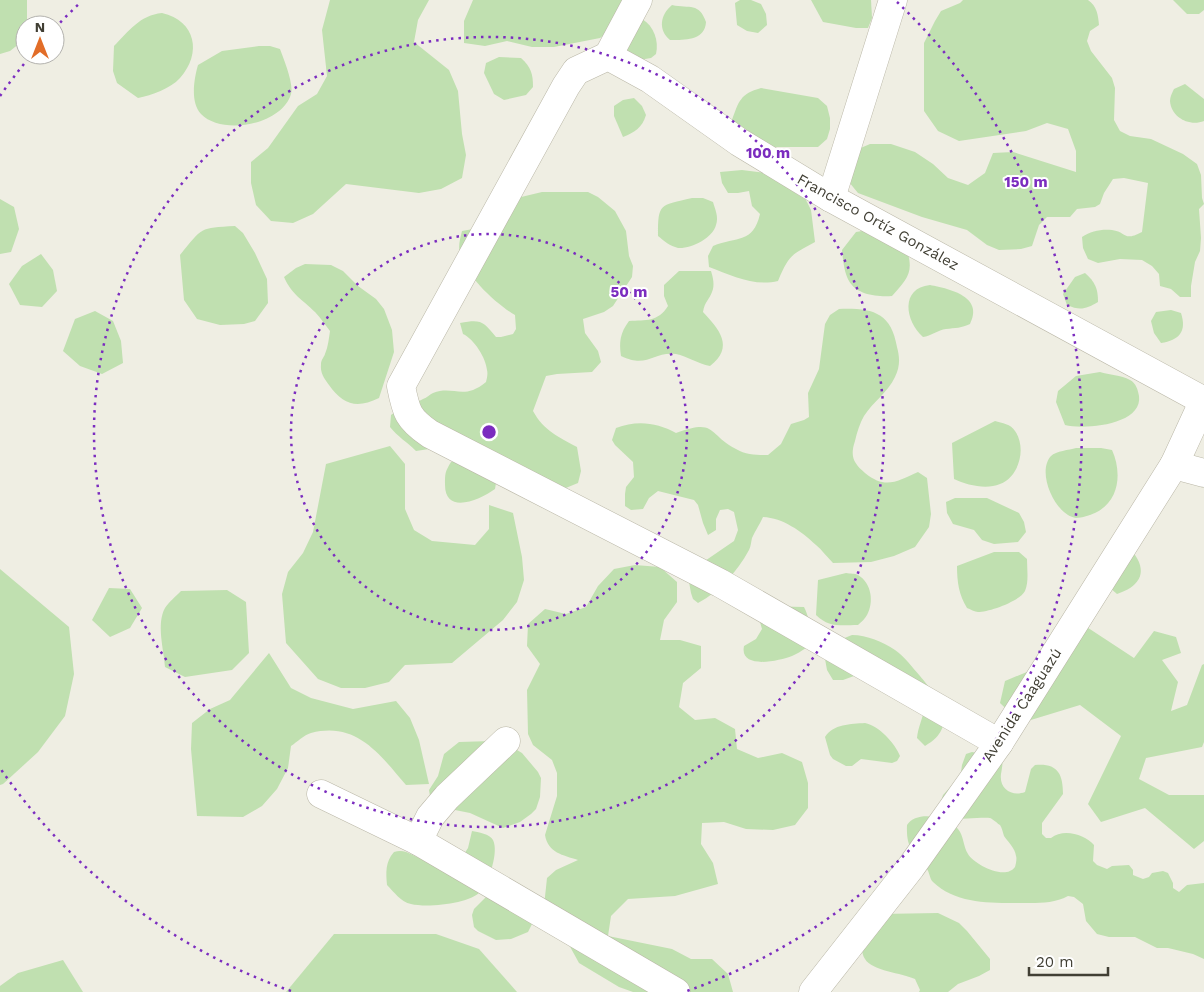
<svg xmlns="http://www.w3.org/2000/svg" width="1204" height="992" font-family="'Work Sans',sans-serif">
	<rect width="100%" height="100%" fill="#efeee3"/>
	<g fill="#c0e0b0">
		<path d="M0 0H27V25H25V39L10 51 0 54Z"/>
		<path d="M330 0H429L418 20 414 42 449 70 458 91 462 134 466 155 462 178 441 189 419 193 346 184 313 214 293 223 271 221 256 205 251 183V162L268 148 298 106 317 94 327 76 322 30Z"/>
		<path d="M473 0H645L637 10 600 38 554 47H532L507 41 485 46 464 43V21Z"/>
		<path d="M740 0H751L761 4 766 14 767 25 758 33 747 31 737 25 735 3Z"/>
		<path d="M811 0H871L872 18 868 28H856L823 22Z"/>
		<path d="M963 0H1088C1097 6 1098 15 1099 25L1090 31 1087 41 1091 51 1112 78 1115 88 1114 120 1120 131 1130 136 1151 139 1183 154 1197 164 1201 175 1202 198 1204 204 1199 209 1201 238 1200 251 1195 262 1191 286V297H1180L1171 289 1160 286 1159 274 1152 266 1142 260 1120 259 1098 263 1088 259 1083 248 1082 237C1091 231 1101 229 1112 230 1127 232 1123 242 1142 232L1148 183 1124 178 1113 179 1104 193 1100 204 1095 207 1077 209 1070 217H1047L1039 225 1032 246 1021 249 999 250 987 245 967 230 922 217 858 193 844 176 849 153 870 144H891L915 152 933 164 948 178 968 185 985 173 993 153 1013 152 1076 172V151L1068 129 1047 123 1026 131 959 141 938 131 924 111V43L935 21 941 11 960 3Z"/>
		<path d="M1173 0H1204V10L1199 14H1187Z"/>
		<path d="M672 5C690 9 699 2 706 22 705 41 684 40 670 40 658 30 660 15 672 5Z"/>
		<path d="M162 13C196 21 202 53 180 78 170 89 152 95 138 98L117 83 113 71 114 46C129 31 140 15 162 13Z"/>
		<path d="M642 19C654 26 659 41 656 54L651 58 627 62 625 23Z"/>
		<path d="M259 46H270L280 49C284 60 294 84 291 94 282 125 222 136 201 114 190 102 194 79 198 65L222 51Z"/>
		<path d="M499 57 521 58C531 67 533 74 533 87L526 95 504 100 494 94 484 73 486 63Z"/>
		<path d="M1185 84 1204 99V121C1189 127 1171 117 1170 101 1170 97 1172 93 1174 89Z"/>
		<path d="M761 88 818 98 827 106 830 118V129L827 139 818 147H768L732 120C739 101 740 94 761 88Z"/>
		<path d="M634 98 642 106 646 115C642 128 635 132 623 137L614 116V106L623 100Z"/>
		<path d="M742 170 765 173 806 200 811 210 815 242C791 255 789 255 778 281 754 287 731 275 709 267L708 256 713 246C737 236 753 244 760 214L752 206 749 191 738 193H728L722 183 720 172Z"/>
		<path d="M542 192H588L598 197 615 211 626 231 629 256 633 266 632 277 613 306 604 312 583 319 585 333 598 351 601 362 592 372 557 374 546 376 533 411C544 431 559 437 577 447L581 471 578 483 556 492 496 483 495 489C480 500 445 515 445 485 445 473 445 472 451 462L470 460 438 444 429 449 416 451C407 442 398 437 390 427L391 415C405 405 410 406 423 399 427 398 430 394 433 393 454 385 463 401 486 382 487 378 488 374 487 370 486 358 474 339 463 334L460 323C481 319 483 321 496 337H501L513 334 516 329 515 315C496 304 466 276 460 254 458 246 460 239 462 231L473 229 517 198Z"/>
		<path d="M692 198H703L713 202C715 209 719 217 716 225 713 238 691 249 678 248 670 246 664 241 658 236 658 202 660 206 692 198Z"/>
		<path d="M0 199 14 207 19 229 11 252 0 254Z"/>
		<path d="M235 226 243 233 255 253 267 279 268 303 255 321 244 324 220 325 197 319 184 300 180 255C203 227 199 228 235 226Z"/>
		<path d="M868 230 906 248C915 272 907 279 892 296 877 297 857 295 849 281 844 272 843 260 842 250L856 232Z"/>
		<path d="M41 254 53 270 57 291 42 307 20 305 9 284 22 266Z"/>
		<path d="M305 264 331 265 343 271 358 286 376 299 384 309 392 330 394 352 379 398C357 409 343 405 329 385 324 378 320 373 321 364 321 360 324 357 325 354 328 347 329 338 330 331 325 325 321 318 315 312 302 299 292 295 284 277L296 268Z"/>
		<path d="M679 271H711C713 277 715 286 712 292 709 300 705 301 703 312 719 329 735 347 710 366 698 364 687 356 676 354 653 351 648 369 621 356 619 342 620 333 629 321 646 320 658 322 668 306L664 296V285Z"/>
		<path d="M1085 273C1095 282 1098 288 1098 302 1086 309 1080 311 1067 305L1063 294 1075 277Z"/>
		<path d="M930 285C951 289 984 297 970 324 962 328 955 328 946 329 938 330 931 336 923 337 905 321 900 288 930 285Z"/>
		<path d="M839 309C872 308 891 312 897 347 900 358 900 367 895 377 888 392 873 402 864 416 860 423 857 432 855 441 850 456 853 463 865 473 886 490 897 481 918 472L927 478 931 514 929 527 915 547 894 556 871 562 833 563C827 557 822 550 816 545 801 531 783 518 763 517 760 524 755 531 752 538 751 542 751 546 749 550 737 572 719 592 698 603L693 599 691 593 689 582 699 565 734 541 738 530 734 512 728 509 720 510 716 519V530L708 535 703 523 698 505 694 500 658 491 649 498 643 509 631 510 625 506V494L626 487 634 477 633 462 615 445 612 440 616 428C636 420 657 422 676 433 717 418 707 434 736 449 746 455 757 455 768 455L781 444 791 424 804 420 809 417 808 393 819 369 825 324 830 315Z"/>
		<path d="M1171 310 1181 313C1187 332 1179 340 1161 343L1154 333 1151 321 1156 312Z"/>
		<path d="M95 311 113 321 121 341 123 363 102 374 80 366 63 351 75 319Z"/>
		<path d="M1100 372C1109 375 1121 375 1130 380 1136 383 1138 390 1139 396 1143 425 1084 430 1065 425L1056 402 1058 391 1076 376Z"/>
		<path d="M995 421C1002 423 1011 424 1015 431 1027 448 1019 477 1000 484 986 490 967 485 954 479L952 443Z"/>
		<path d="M390 446 405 464V509L414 530 432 541 475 545 489 529V505L513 513 522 557 524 580 517 602 503 620 452 663 405 665 389 682 365 688H341L318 679 286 643 282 594 288 572 303 553 313 532 326 464Z"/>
		<path d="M1076 448H1101L1112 450C1122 472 1120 501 1095 513 1090 515 1082 518 1076 518 1055 515 1036 472 1051 456 1056 451 1069 450 1076 448Z"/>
		<path d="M955 498H987L1019 513 1024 522 1026 532 1018 542 994 544 982 540 974 530 953 524 947 513 946 502Z"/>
		<path d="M994 552H1019L1027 559C1027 570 1029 581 1025 591 1020 601 989 612 978 612 975 612 970 609 967 608 959 595 957 582 957 566Z"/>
		<path d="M1124 552 1135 555C1148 574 1138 587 1117 594L1109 587Z"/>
		<path d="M635 565 660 567 677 582V602L664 620 660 640H680L701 646V668L683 683 679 707 695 720 715 718 735 729 737 749 758 758 782 753 802 762 808 783V808L795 825 773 830 746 829 724 822 702 823 701 844 713 863 718 884 675 896 628 899 611 916 608 936 672 949 691 959H712L728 974 733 992H633L619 987 579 963 568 943 544 906 547 878 556 870 578 860C563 855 548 853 545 835L557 796V773L552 760 533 745 528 734 527 690 540 664 527 646 528 624 545 609 566 614 586 607 598 586 614 569Z"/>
		<path d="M0 569 69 627 74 674 65 716 38 752 3 784 0 785Z"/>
		<path d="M846 573C850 574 855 573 858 575 872 583 874 603 867 615 865 619 861 622 858 625 841 625 829 628 816 615L818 580Z"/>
		<path d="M109 588 130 589 142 608 130 628 110 637 92 620Z"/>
		<path d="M227 590 246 602 249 653 232 670 185 677 165 667C164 650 156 624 165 608 169 602 176 596 181 591Z"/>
		<path d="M761 606 804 607C812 623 809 631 806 648 801 651 797 654 792 656 779 661 739 670 744 646L756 639 762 629 757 612Z"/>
		<path d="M1073 618 1134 658 1154 631 1176 637 1181 653 1162 660 1178 682 1171 711 1187 705 1202 665 1204 664V742L1202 747 1146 758 1139 779 1169 795H1204V841L1194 849 1145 808 1101 822 1088 804 1121 736 1080 705 1021 723 1000 703 1005 681 1046 664Z"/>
		<path d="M852 635C867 635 883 642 895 650 905 657 912 667 920 676 939 699 960 726 925 746L917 738C918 727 923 718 925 706L887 674 854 676 843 680H833L827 670 825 659 842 639Z"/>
		<path d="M269 653 291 688 311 698 353 709 396 701 410 718 419 740 429 784 406 785C380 755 357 721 311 733 304 735 297 742 291 746L288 768 277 789 262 806 243 817 197 816 191 749 192 723 210 709 230 700Z"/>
		<path d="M865 723C879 726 895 743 900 756L897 761 892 763 861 759 852 766H846L833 759 830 755 825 737C833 724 851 724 865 723Z"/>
		<path d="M492 741 517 750 522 753 538 772 541 778 540 797 536 809 531 814 520 822 503 828 470 813 445 808 430 796 429 790 438 776 444 754 459 742Z"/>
		<path d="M972 752 1002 758C1003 764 1002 768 1001 774 999 789 1012 797 1025 792L1031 769 1035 765C1057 763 1063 773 1063 794L1042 823V834L1046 838H1051C1063 828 1085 834 1094 845L1093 861 1097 865 1107 869 1112 866 1129 865 1133 870V875L1143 879 1149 877 1152 873 1163 871 1168 873 1173 883V888L1179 892 1187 885 1204 883V959L1193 954 1168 948H1157L1135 937H1109L1097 934 1086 921 1083 904 1074 897 1068 896C1053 904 1037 903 1020 903 990 903 956 904 933 882 929 878 930 872 926 868 913 852 906 848 907 825 916 810 948 816 958 829 964 836 963 846 968 854 974 864 1005 881 1015 867 1016 864 1017 858 1016 856 1015 848 1008 842 1004 836 1003 833 1002 828 1000 825 998 824 993 819 990 818 986 817 959 819 952 819L942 807 941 801 943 795 954 783 961 772 962 765 966 754Z"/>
		<path d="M472 831C478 832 490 834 493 840 499 852 489 881 481 891 470 904 427 908 411 904 401 902 394 892 387 885 386 873 385 862 394 852 406 848 413 857 425 860 436 862 451 858 462 857L468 848Z"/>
		<path d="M491 892 533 922 528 932 511 939 496 940 478 931 474 927 472 915 474 909Z"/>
		<path d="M938 913 959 923 967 931 990 959V970L979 976 958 984 948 992H919L920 990 915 979C902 973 872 971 865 959 861 954 862 943 862 936L880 914Z"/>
		<path d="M334 934H436L479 949 517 992H286Z"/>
		<path d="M63 960 83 992H0V986L18 973Z"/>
	</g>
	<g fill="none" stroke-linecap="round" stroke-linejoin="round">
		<defs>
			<g id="minor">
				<path d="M608 56 638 0"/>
				<path d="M831 198 893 0"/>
				<path d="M1174 465 1204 473"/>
				<path d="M999 743 720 583 430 434C408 419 406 412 401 386L566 86 576 71 608 56 650 79 739 142 831 198 1204 401"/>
				<path d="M321 794 418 841 676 992"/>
				<path d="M418 841 430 817 447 797 506 741"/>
				<path d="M813 992 911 867 999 743 1174 465 1204 400"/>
			</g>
		</defs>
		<use href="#minor" stroke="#bab7a7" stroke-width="29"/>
		<use href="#minor" stroke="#fff" stroke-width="28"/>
	</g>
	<g fill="none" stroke="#7b2cbf" stroke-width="2.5" stroke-dasharray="2.5 5">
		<circle cx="489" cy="432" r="198"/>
		<circle cx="489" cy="432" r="395"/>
		<path d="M291 991A593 593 0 0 1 0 768M0 96A593 593 0 0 1 28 59M55 28A593 593 0 0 1 81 2M897 2A593 593 0 0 1 687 991"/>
	</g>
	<g text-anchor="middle" stroke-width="4" stroke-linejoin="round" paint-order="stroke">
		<g font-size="15" fill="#413f34" stroke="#fff">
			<text transform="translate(878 222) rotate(29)" y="5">Francisco Ortíz González</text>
			<text transform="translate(1022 705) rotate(-57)" y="5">Avenida Caaguazú</text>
		</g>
	</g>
	<circle cx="489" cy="432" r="8" fill="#7b2cbf" stroke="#fff" stroke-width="2.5"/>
	<g font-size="15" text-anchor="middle" font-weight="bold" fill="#7b2cbf" stroke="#fff" stroke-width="4" stroke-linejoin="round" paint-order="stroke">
		<text x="768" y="158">100 m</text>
		<text x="1026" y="187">150 m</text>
		<text x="629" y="297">50 m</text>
	</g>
	<g transform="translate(40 40)"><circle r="24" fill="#ffffff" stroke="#b3b2ae"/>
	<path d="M0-4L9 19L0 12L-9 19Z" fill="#e26d28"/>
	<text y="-8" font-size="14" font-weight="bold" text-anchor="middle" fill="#413f34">N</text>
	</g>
	<path d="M1029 967v8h79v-8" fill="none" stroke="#413f34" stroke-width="2.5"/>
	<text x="1036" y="967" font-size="15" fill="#413f34" stroke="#ffffff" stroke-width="4" paint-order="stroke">20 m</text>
</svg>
